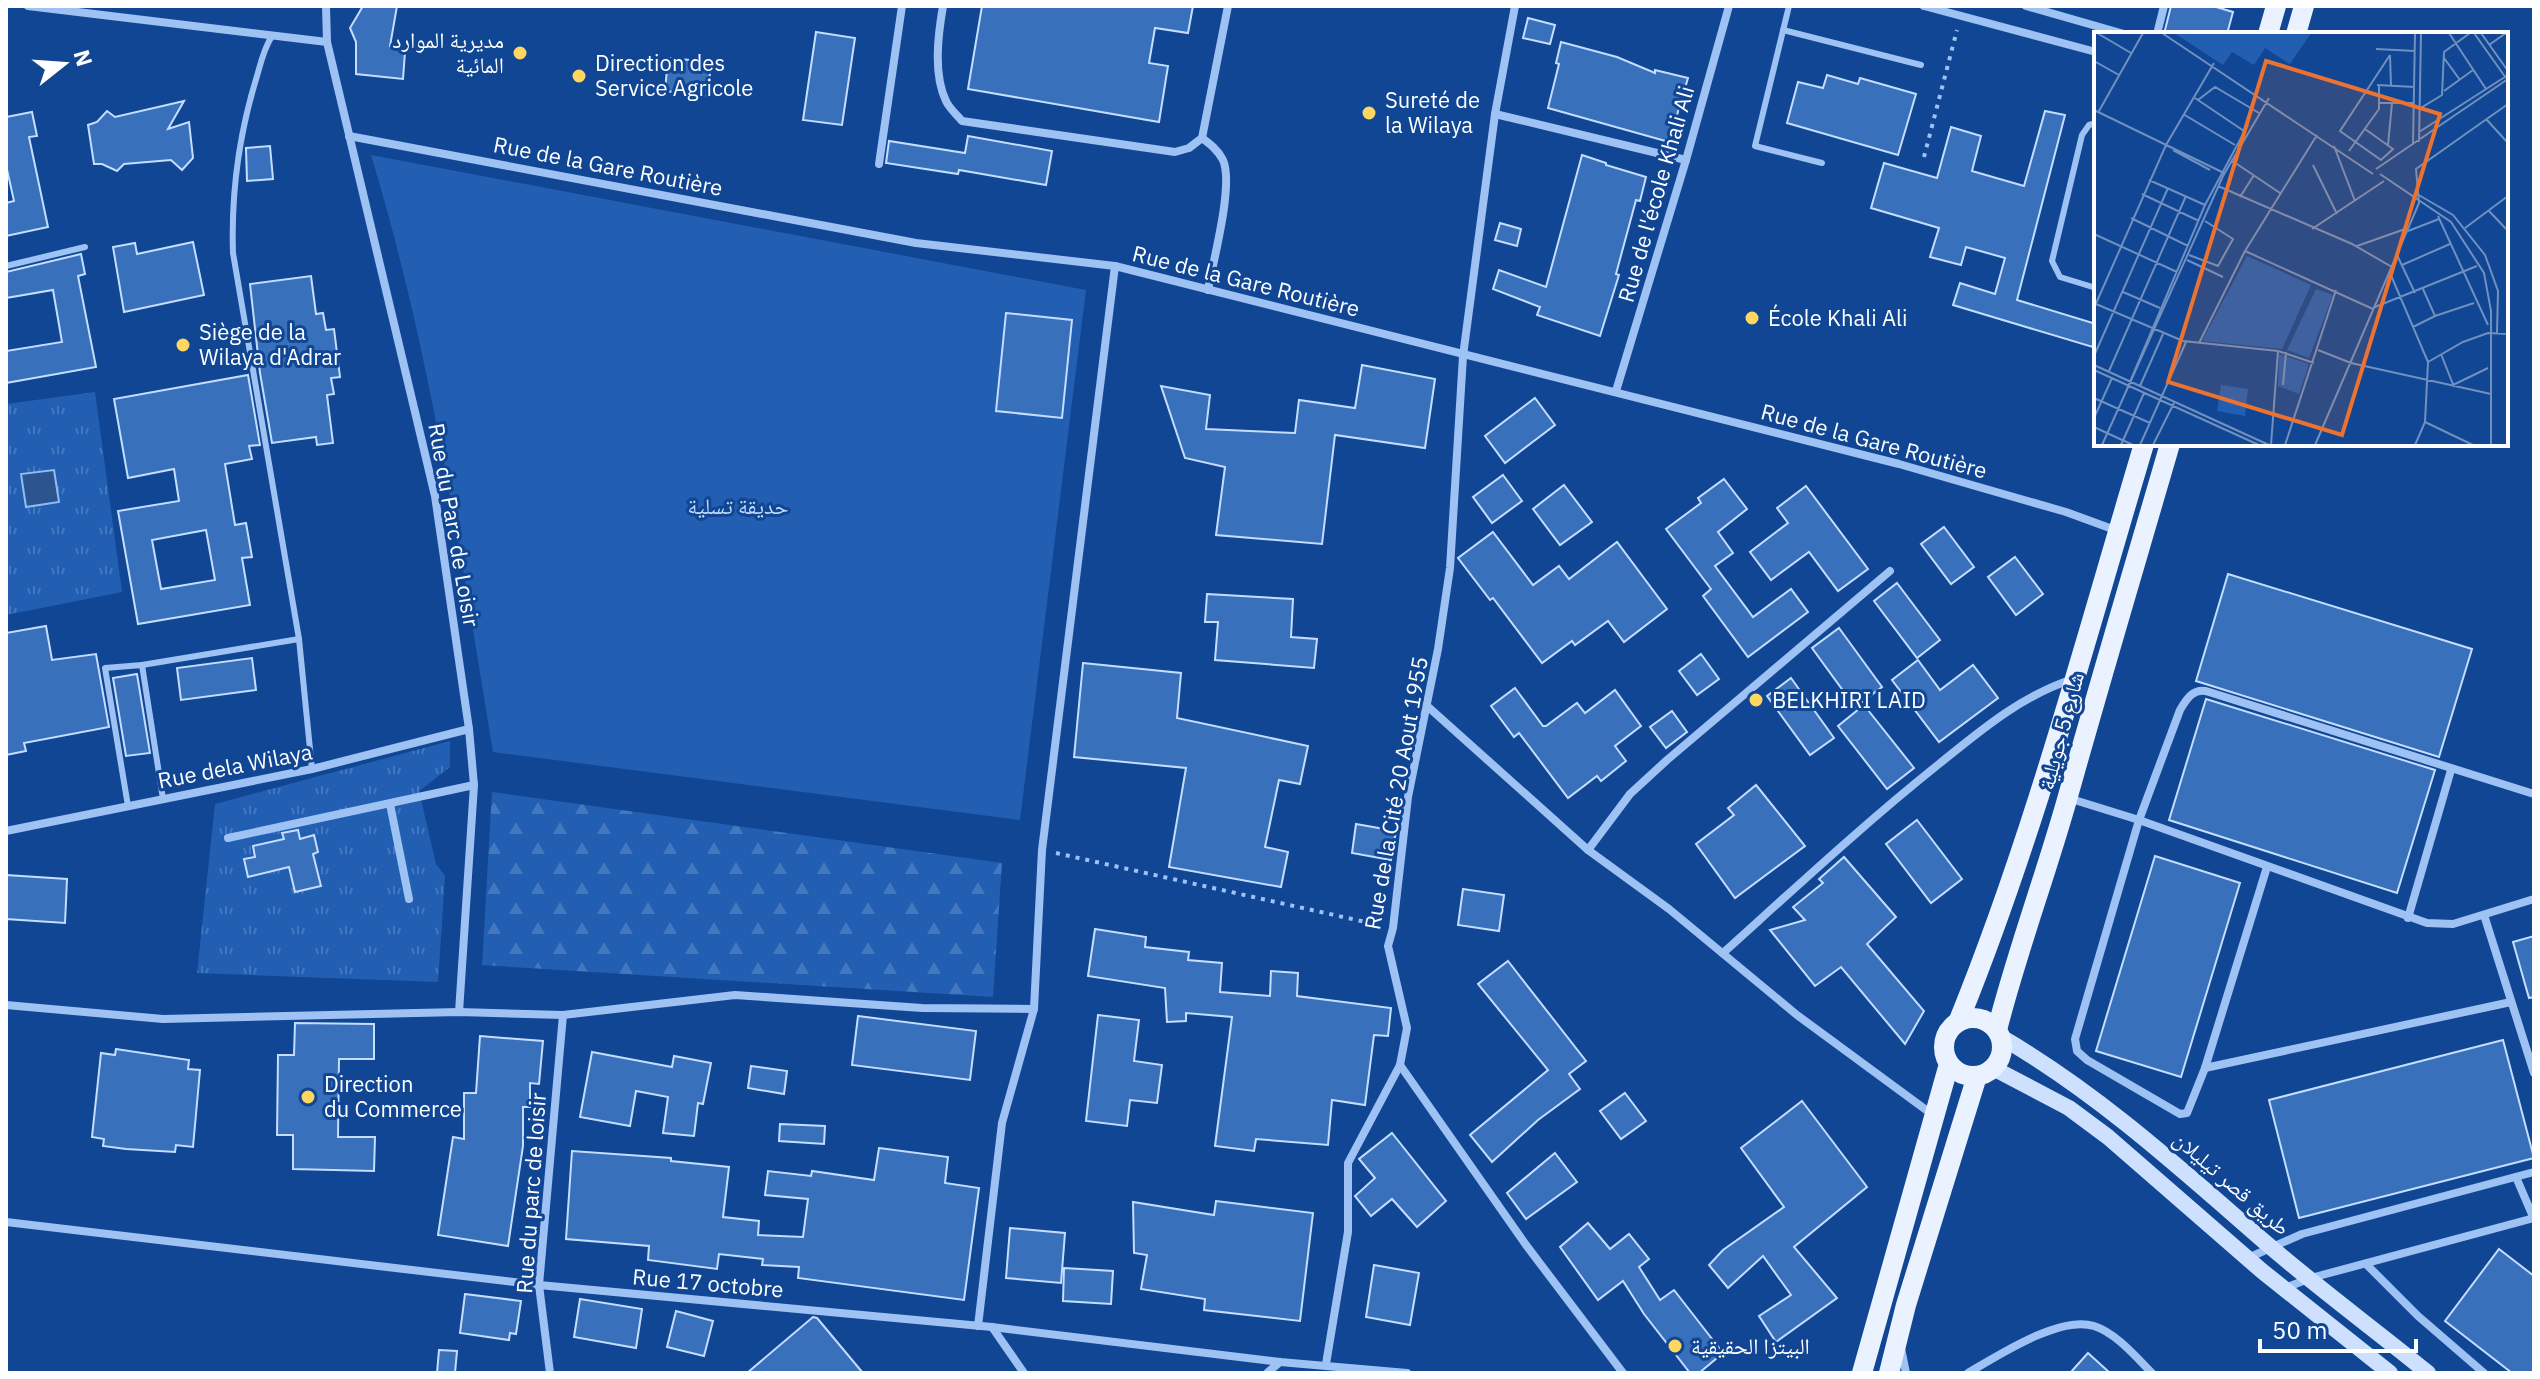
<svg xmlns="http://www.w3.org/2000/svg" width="2540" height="1379" font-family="'IBM Plex Sans','Noto Naskh Arabic',sans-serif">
	<defs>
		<pattern id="grass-tufts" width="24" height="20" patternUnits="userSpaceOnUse" patternTransform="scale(2)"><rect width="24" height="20" fill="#225fb3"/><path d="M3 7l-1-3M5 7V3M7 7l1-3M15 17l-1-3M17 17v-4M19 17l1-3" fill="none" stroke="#4377be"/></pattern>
		<pattern id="forest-firs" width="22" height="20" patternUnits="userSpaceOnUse" patternTransform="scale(2)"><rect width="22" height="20" fill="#225fb3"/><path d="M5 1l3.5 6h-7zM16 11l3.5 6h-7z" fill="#4377be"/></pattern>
	</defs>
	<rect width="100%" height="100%" fill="#104694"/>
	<g fill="url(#grass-tufts)">
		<path d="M95 392 122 592 6 615V404Z"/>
		<path d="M450 741V767L419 791 436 864 445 876 438 982 197 973 215 804Z"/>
	</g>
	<path fill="url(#forest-firs)" d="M492 792 1002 863 993 997 482 965Z"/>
	<path fill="#225fb3" d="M371 155 1086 290 1020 820 493 752C460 552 430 349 371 155Z"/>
	<path fill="#2c548e" stroke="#8fbcf7" stroke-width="2" d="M54 470 59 502 26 507 21 474Z"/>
	<g fill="#3970bc" stroke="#c5ddfe" stroke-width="2" fill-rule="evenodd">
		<path d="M363 6H397L390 46 405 52 403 79 356 74V42L350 28Z"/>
		<path d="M982 6H1193L1188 33 1155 28 1149 63 1168 66 1159 122 968 89Z"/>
		<path d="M2171 6H2213L2233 12 2227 34H2164Z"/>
		<path d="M1528 18 1555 25 1550 44 1523 38Z"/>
		<path d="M816 32 855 38 842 125 803 120Z"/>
		<path d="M1561 42 1617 57 1655 73V70L1688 78 1669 142 1548 108 1559 64 1556 63Z"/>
		<path d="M668 58 711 62 708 96 665 91Z"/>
		<path d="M1827 75 1858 84 1860 78 1916 94 1898 155 1787 123 1798 82 1823 88Z"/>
		<path d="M184 101 168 129 189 122 193 158 182 170 171 160 124 164 117 171 102 164H94L88 125 97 122 107 111 115 117Z"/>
		<path d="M2045 111 2065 115 2017 300 2096 324V348L1953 305 1960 283 1995 294 2005 258 1966 247 1961 265 1930 257 1939 228 1871 208 1884 163 1937 178 1951 127 1981 136 1972 171 2024 186Z"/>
		<path d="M32 112 37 136 29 137 48 227 6 236V203L14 201 6 165V117Z"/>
		<path d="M968 136 1052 151 1046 185 959 170 958 174 886 163 889 141 965 153Z"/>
		<path d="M270 146 273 179 247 181 246 148Z"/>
		<path d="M1582 155 1606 163V165L1646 177 1640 201 1636 200 1616 274 1619 275 1600 336 1537 315 1540 307 1493 289 1499 270 1546 287Z"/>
		<path d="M1500 223 1521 229 1517 246 1495 240Z"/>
		<path d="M193 242 204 295 124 312 113 247 135 243 137 254Z"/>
		<path d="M81 254 85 274 78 276 96 367 6 383V351L62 342 53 290 6 298V272Z"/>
		<path d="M311 276 316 314 323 313 326 330 334 329 340 377 331 378 334 394 327 395 333 443 317 445 316 437 272 443 260 373 250 284Z"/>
		<path d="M1006 313 1072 320 1062 418 996 411Z"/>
		<path d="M1362 365 1435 379 1425 448 1335 435 1322 544 1216 535 1225 467 1185 458 1161 386 1210 395 1206 429 1295 433 1299 400 1355 408Z"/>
		<path d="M248 375 260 445 249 446 252 459 225 464 235 525 246 523 252 557 242 558 250 605 138 624 118 511 179 501 174 469 128 478 114 399ZM206 530 215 580 161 589 152 540Z"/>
		<path d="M1535 398 1555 425 1505 463 1485 436Z"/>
		<path d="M1503 475 1522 501 1492 523 1473 497Z"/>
		<path d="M1724 479 1747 509 1718 532 1733 553 1715 566 1753 617 1791 589 1808 612 1748 657 1703 596 1711 589 1666 529 1701 503 1698 498Z"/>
		<path d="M1564 485 1592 522 1560 545 1533 509Z"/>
		<path d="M1806 486 1868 569 1838 591 1809 552 1771 580 1750 552 1788 523 1777 508Z"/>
		<path d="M1944 527 1974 567 1951 584 1921 544Z"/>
		<path d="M1493 532 1533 585 1559 566 1569 579 1617 542 1667 609 1624 642 1608 621 1575 645 1572 641 1542 663 1493 598 1490 600 1458 558Z"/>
		<path d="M2015 557 2043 594 2016 615 1988 577Z"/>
		<path d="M2228 574 2472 649 2439 757 2196 681Z"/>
		<path d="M1897 583 1940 640 1917 658 1874 601Z"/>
		<path d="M1207 594 1293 599 1291 637 1317 639 1314 668 1215 660 1218 622H1205Z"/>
		<path d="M46 626 52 660 96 654 109 727 24 743 26 751 6 755V633Z"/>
		<path d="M1839 628 1882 687 1855 707 1812 648Z"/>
		<path d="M1701 654 1719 679 1697 695 1679 671Z"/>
		<path d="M252 658 256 690 181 700 177 668Z"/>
		<path d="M1918 660 1940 690 1973 665 1998 698 1939 742 1892 680Z"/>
		<path d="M1083 663 1181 673 1177 718 1308 746 1300 784 1279 780 1265 847 1288 852 1281 887 1169 867 1186 768 1074 757Z"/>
		<path d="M137 674 150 753 126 756 113 678Z"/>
		<path d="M1791 678 1834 738 1810 755 1767 696Z"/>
		<path d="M1515 688 1543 726H1546L1577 703 1585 713 1615 690 1641 726 1615 746 1626 761 1601 781 1597 776 1568 798 1519 733 1514 737 1491 706Z"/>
		<path d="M2206 699 2435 770 2397 893 2169 820Z"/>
		<path d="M1864 705 1914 768 1887 789 1838 726Z"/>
		<path d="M1672 711 1687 732 1666 748 1650 727Z"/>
		<path d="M1756 785 1805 846 1735 898 1696 844 1734 815 1728 808Z"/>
		<path d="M1917 820 1962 879 1931 903 1886 844Z"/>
		<path d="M1356 824 1396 831 1391 860 1352 853Z"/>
		<path d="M298 830 300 839 314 835 318 852 313 854 321 886 295 892 289 867 248 877 244 859 255 857 253 846 284 839 282 833Z"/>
		<path d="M2155 856 2240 883 2181 1077 2096 1051Z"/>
		<path d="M1844 857 1896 917 1867 944 1924 1011 1905 1044 1841 967 1815 986 1770 930 1805 920 1793 907 1823 883 1819 879Z"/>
		<path d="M6 875 67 879 65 923 6 919Z"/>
		<path d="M1463 889 1504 895 1499 931 1458 925Z"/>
		<path d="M1095 929 1146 937 1145 947 1189 952 1188 960 1222 963 1220 992 1270 996 1271 971 1298 973 1297 996 1391 1008 1388 1036 1374 1035 1365 1105 1332 1100 1328 1145 1256 1139 1254 1151 1215 1146 1232 1017 1186 1013V1021L1167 1022 1165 988 1088 976Z"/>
		<path d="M2534 936V997L2529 998 2513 942Z"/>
		<path d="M1508 961 1586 1061 1569 1074 1580 1089 1538 1120 1492 1162 1470 1135 1548 1070 1478 984Z"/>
		<path d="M1098 1015 1139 1020 1134 1061 1162 1065 1157 1103 1130 1100 1127 1126 1086 1121Z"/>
		<path d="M858 1016 976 1031 970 1080 852 1065Z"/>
		<path d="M295 1023 374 1024V1059H339L338 1137H375L374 1171 293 1169V1135H277L278 1055H294Z"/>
		<path d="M480 1036 543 1041 539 1084 530 1083V1107H523V1146L508 1246 438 1235 453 1137 464 1139V1093H476Z"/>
		<path d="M2503 1040 2534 1158 2299 1218 2269 1100Z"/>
		<path d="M116 1049 189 1060 188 1069 200 1070 193 1147 176 1145 175 1152 126 1149 103 1146 104 1139 92 1137 101 1053 115 1055Z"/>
		<path d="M592 1052 672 1067 674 1056 711 1063 703 1104 698 1103 694 1136 663 1133 668 1097 636 1091 630 1126 580 1117Z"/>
		<path d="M751 1066 787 1071 784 1094 748 1088Z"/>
		<path d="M1625 1093 1646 1121 1621 1139 1600 1111Z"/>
		<path d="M1802 1101 1867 1187 1794 1247 1837 1298 1776 1342 1759 1316 1791 1295 1763 1256 1728 1288 1709 1265 1723 1250 1784 1207 1741 1148Z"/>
		<path d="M780 1124 825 1126 824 1144 779 1141Z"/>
		<path d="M1392 1133 1446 1201 1417 1227 1392 1199 1371 1216 1355 1196 1375 1178 1359 1159Z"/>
		<path d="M879 1148 948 1157 945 1183 979 1188 964 1300 798 1278 799 1267 762 1265 763 1259 719 1254 717 1269 648 1260 649 1246 566 1239 572 1151 671 1158V1161L729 1167 723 1217 759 1221 758 1235 803 1237 808 1199 765 1195 768 1171 811 1176 812 1171 874 1180Z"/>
		<path d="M1555 1153 1577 1182 1526 1219 1507 1193Z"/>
		<path d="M1216 1201 1313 1213 1300 1321 1204 1310 1205 1299 1141 1289 1147 1255 1134 1253 1133 1202 1214 1215Z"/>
		<path d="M1588 1223 1610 1249 1629 1234 1649 1259 1639 1267 1660 1300 1674 1290 1723 1353 1699 1373H1690L1644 1314 1623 1281 1598 1300 1560 1247Z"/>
		<path d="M1010 1228 1065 1233 1061 1283 1006 1278Z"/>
		<path d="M2499 1249 2534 1276V1373H2512L2445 1321Z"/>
		<path d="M1374 1265 1419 1273 1410 1325 1366 1317Z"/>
		<path d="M1064 1268 1113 1271 1111 1304 1063 1301Z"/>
		<path d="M465 1294 521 1301 516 1334 510 1333 509 1340 460 1333Z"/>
		<path d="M580 1299 642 1309 636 1348 574 1337Z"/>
		<path d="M676 1311 713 1321 704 1356 667 1347Z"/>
		<path d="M813 1317 817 1318 863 1373H747Z"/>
		<path d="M439 1350 457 1351 455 1373H437Z"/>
		<path d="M2088 1353 2110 1373H2070Z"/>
	</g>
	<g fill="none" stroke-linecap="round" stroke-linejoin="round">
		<g stroke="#9ec2f3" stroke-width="4" stroke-dasharray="4 6" stroke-linecap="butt">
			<path d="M1924 157 1957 30"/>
			<path d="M1056 853 1379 925"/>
		</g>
		<g stroke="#9ec2f3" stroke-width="6">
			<path d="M1789 6 1755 146 1822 163"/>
			<path d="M1783 30 1921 65"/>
			<path d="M272 36C264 48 261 62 257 76 239 134 231 193 233 253L299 639 312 769"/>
			<path d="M2096 123 2089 125 2082 135 2052 261 2060 277 2096 288"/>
			<path d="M6 266 85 247"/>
			<path d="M142 665 163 799"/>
			<path d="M128 806 105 668 142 665 299 639"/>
		</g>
		<g stroke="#9ec2f3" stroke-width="8">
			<path d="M28 6 327 42"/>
			<path d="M326 6 327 42 435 496 469 729 474 785 459 1012"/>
			<path d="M943 6C938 35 933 74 946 101 949 108 957 115 962 121L1175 152 1189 148 1202 138 1228 6"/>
			<path d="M1924 6 2096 52"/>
			<path d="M2026 6 2124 34"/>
			<path d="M2157 34 2164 6"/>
			<path d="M1495 114 1686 160"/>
			<path d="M349 136 916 243 1115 266 1899 464 2066 512 2118 531"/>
			<path d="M1202 138C1210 144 1218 150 1223 160 1234 185 1213 261 1208 290"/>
			<path d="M879 164 902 6"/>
			<path d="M1616 391 1686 160 1729 6"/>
			<path d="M1426 705 1588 850 1669 909 1797 1015 1933 1115"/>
			<path d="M2068 798 2139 820 2427 923 2453 924 2534 899"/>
			<path d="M390 804 409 899"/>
			<path d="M6 831 312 769 469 729"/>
			<path d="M228 838 474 785"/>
			<path d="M1588 850 1630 794 1667 760 1890 571"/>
			<path d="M2267 867 2205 1068 2187 1113 2180 1114 2087 1060 2077 1051 2075 1039 2139 820 2180 710C2187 698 2194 687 2209 692L2534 794"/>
			<path d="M2484 915 2534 1073"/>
			<path d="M2408 918 2451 770"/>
			<path d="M1723 953C1794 889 1864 824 1939 764 1981 730 2021 696 2073 679"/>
			<path d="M6 1005 163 1019 459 1012 563 1015 735 995 922 1008 1034 1009"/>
			<path d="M1400 1065 1526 1245 1623 1373"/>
			<path d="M2205 1068 2511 1002"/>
			<path d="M2516 1177 2534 1219"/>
			<path d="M6 1222 539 1285 992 1327 1280 1362 1407 1373"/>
			<path d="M2248 1258 2302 1234 2534 1172"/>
			<path d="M2366 1264 2418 1316 2484 1373"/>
			<path d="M2285 1288 2311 1278 2534 1218"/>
			<path d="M978 1326 1002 1123 1034 1009 1042 850 1115 266"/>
			<path d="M992 1327 1024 1373"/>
			<path d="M1901 1348 1906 1373"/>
			<path d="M1326 1364 1348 1232V1163L1400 1065 1407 1028 1388 946 1393 928 1408 797 1438 649 1450 568 1463 356 1495 114 1515 6"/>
			<path d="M550 1373 539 1285 563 1015"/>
			<path d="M1267 1373 1280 1362"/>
			<path d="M1968 1373C1997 1356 2060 1315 2094 1326 2116 1333 2136 1357 2152 1373"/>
		</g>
		<g stroke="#cde0fd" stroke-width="16">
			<path d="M2001 1037C2099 1094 2181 1169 2266 1243 2318 1288 2374 1329 2428 1373"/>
			<path d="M1993 1068 2069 1108 2108 1137 2262 1271 2390 1373"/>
		</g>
		<g stroke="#eaf1ff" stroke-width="20">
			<path d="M2268 34 2276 6"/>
			<path d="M2296 34 2304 6"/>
			<circle cx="1973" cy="1047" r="29"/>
			<path d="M1959 1020C2035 833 2086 637 2144 444"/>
			<path d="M1997 1030C2017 951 2046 875 2068 796 2101 678 2136 561 2170 444"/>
			<path d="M1862 1373 1949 1064"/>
			<path d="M1889 1373 1906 1305 1977 1076"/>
		</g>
	</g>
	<g fill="#ffd660" stroke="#104694" stroke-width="3">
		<circle cx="520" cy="53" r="8"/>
		<circle cx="579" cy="76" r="8"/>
		<circle cx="1369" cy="113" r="8"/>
		<circle cx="1752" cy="318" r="8"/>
		<circle cx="183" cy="345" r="8"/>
		<circle cx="1756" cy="700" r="8"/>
		<circle cx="308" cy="1097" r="8"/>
		<circle cx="1675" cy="1346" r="8"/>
	</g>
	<g text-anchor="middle" stroke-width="6" stroke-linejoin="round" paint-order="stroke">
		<g font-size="22" fill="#fff" stroke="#104694" text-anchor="start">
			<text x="504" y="48" text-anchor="end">مديرية الموارد<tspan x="504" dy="25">المائية</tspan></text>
			<text x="595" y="71">Direction des<tspan x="595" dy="25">Service Agricole</tspan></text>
			<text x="1385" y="108">Sureté de<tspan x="1385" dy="25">la Wilaya</tspan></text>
			<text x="1768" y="326">École Khali Ali</text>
			<text x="199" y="340">Siège de la<tspan x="199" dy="25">Wilaya d'Adrar</tspan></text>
			<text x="1772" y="708">BELKHIRI LAID</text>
			<text x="324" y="1092">Direction<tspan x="324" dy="25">du Commerce</tspan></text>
			<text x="1691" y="1354">البيتزا الحقيقية</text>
		</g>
		<g font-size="22" fill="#fff" stroke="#104694">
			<text transform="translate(608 166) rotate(11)" y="8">Rue de la Gare Routière</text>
			<text transform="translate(1656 194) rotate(-74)" y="8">Rue de l'école Khali Ali</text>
			<text transform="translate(1246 281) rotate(14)" y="8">Rue de la Gare Routière</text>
			<text transform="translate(1874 441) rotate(15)" y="8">Rue de la Gare Routière</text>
			<text transform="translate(454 525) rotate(80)" y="8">Rue du Parc de Loisir</text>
			<text transform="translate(2061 731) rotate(-75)" y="8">شارع 5 جويلية</text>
			<text transform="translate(235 766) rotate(-11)" y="8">Rue dela Wilaya</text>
			<text transform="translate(1396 793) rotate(-80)" y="8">Rue de la Cité 20 Aout 1955</text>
			<text transform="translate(2232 1183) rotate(41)" y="8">طريق قصر تيليلان</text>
			<text transform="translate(531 1193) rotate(-86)" y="8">Rue du parc de loisir</text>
			<text transform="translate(708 1283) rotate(5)" y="8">Rue 17 octobre</text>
		</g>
		<g font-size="22" fill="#c5ddfe" stroke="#104694">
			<text x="738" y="514">حديقة تسلية</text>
		</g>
	</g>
	<g transform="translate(2094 32)">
		<rect width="414" height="414" fill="#104694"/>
		<path d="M185 322 215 332 205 362 184 354ZM127 353 154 357 151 384 123 379Z" fill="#225fb3"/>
		<path d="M222 257 239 263 215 326 193 318Z" fill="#225fb3"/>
		<path d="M80 1H217L196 32 171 16 160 33 138 20 129 33ZM153 224 217 253 188 317 108 309Z" fill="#225fb3"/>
		<path fill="none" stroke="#7090bf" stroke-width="2" d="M3 1 37 21M68 1 279 142M355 1 392 57M380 1 412 46M387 1 414 39M395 13 412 1 414 5M282 17 321 19M296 23 297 54M350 26 366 48M0 29 25 43M283 53 321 55M350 59 379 38M101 66 150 99M104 68 121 55 165 81M286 71H320M325 77 348 63 350 20 376 1M0 78 130 141M5 79 49 1M89 82 141 113M392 87 414 111M271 97 299 117 287 128 246 99 296 23M325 100 414 43M325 110 327 1M319 112 321 1M294 113 298 71M240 114 261 169M79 118 116 138M255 119 285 77V53M137 128 186 161M219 133 243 182M282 137 414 47M286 142 357 190 390 241 397 279V413M55 148 111 173M124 154 258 212 298 235M48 162 105 189M323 162 359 183 391 223 404 259 403 301M146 165 160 143M395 179 414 199M344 184 394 293M37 186 94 214M371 196 414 164M218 197 290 149M314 199 345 187M0 202 83 240M263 214 314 196M151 219 279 277M95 223 124 234 139 207 111 189M303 223 321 261M93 228 129 245M308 233 356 212M296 241 334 330 331 390 321 413M329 257 341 284 380 271M29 260 66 276M2 272 89 309 184 319 220 331M281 275 383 234M0 276 72 113 120 31M319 295 341 284M105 311 151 219 223 103M224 318 257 331 397 362M347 322 360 355M0 324 74 156M334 330 369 310 394 301 414 302M0 333 175 413M0 338 165 413M15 339 92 164M189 353 192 320M359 353 394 336M46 354 69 302M33 357 111 173 154 93M0 366 56 391M0 386 18 346M331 390 379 413M0 395 39 413M8 413 129 144 175 66M27 413 50 361M46 413 92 310M59 413 80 371M177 413 184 319M191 413 242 258M221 413 325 171 322 137 414 72"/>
		<path fill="#eb7230" fill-opacity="0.15" stroke="#eb7230" stroke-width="4" d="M172 29 346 82 248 403 74 350Z"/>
		<rect width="414" height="414" fill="none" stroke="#fff" stroke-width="4"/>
	</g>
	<rect width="2540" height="1379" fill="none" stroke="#ffffff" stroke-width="16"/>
	<g transform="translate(64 64) rotate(73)" stroke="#104694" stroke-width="6" paint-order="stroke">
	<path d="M0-6L14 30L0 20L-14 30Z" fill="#ffffff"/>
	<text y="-12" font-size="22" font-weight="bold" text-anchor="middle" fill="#ffffff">N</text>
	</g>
	<path d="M2260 1339v12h156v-12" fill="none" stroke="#ffffff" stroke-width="4"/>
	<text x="2272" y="1339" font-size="24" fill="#ffffff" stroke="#104694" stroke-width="6" paint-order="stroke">50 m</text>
</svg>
